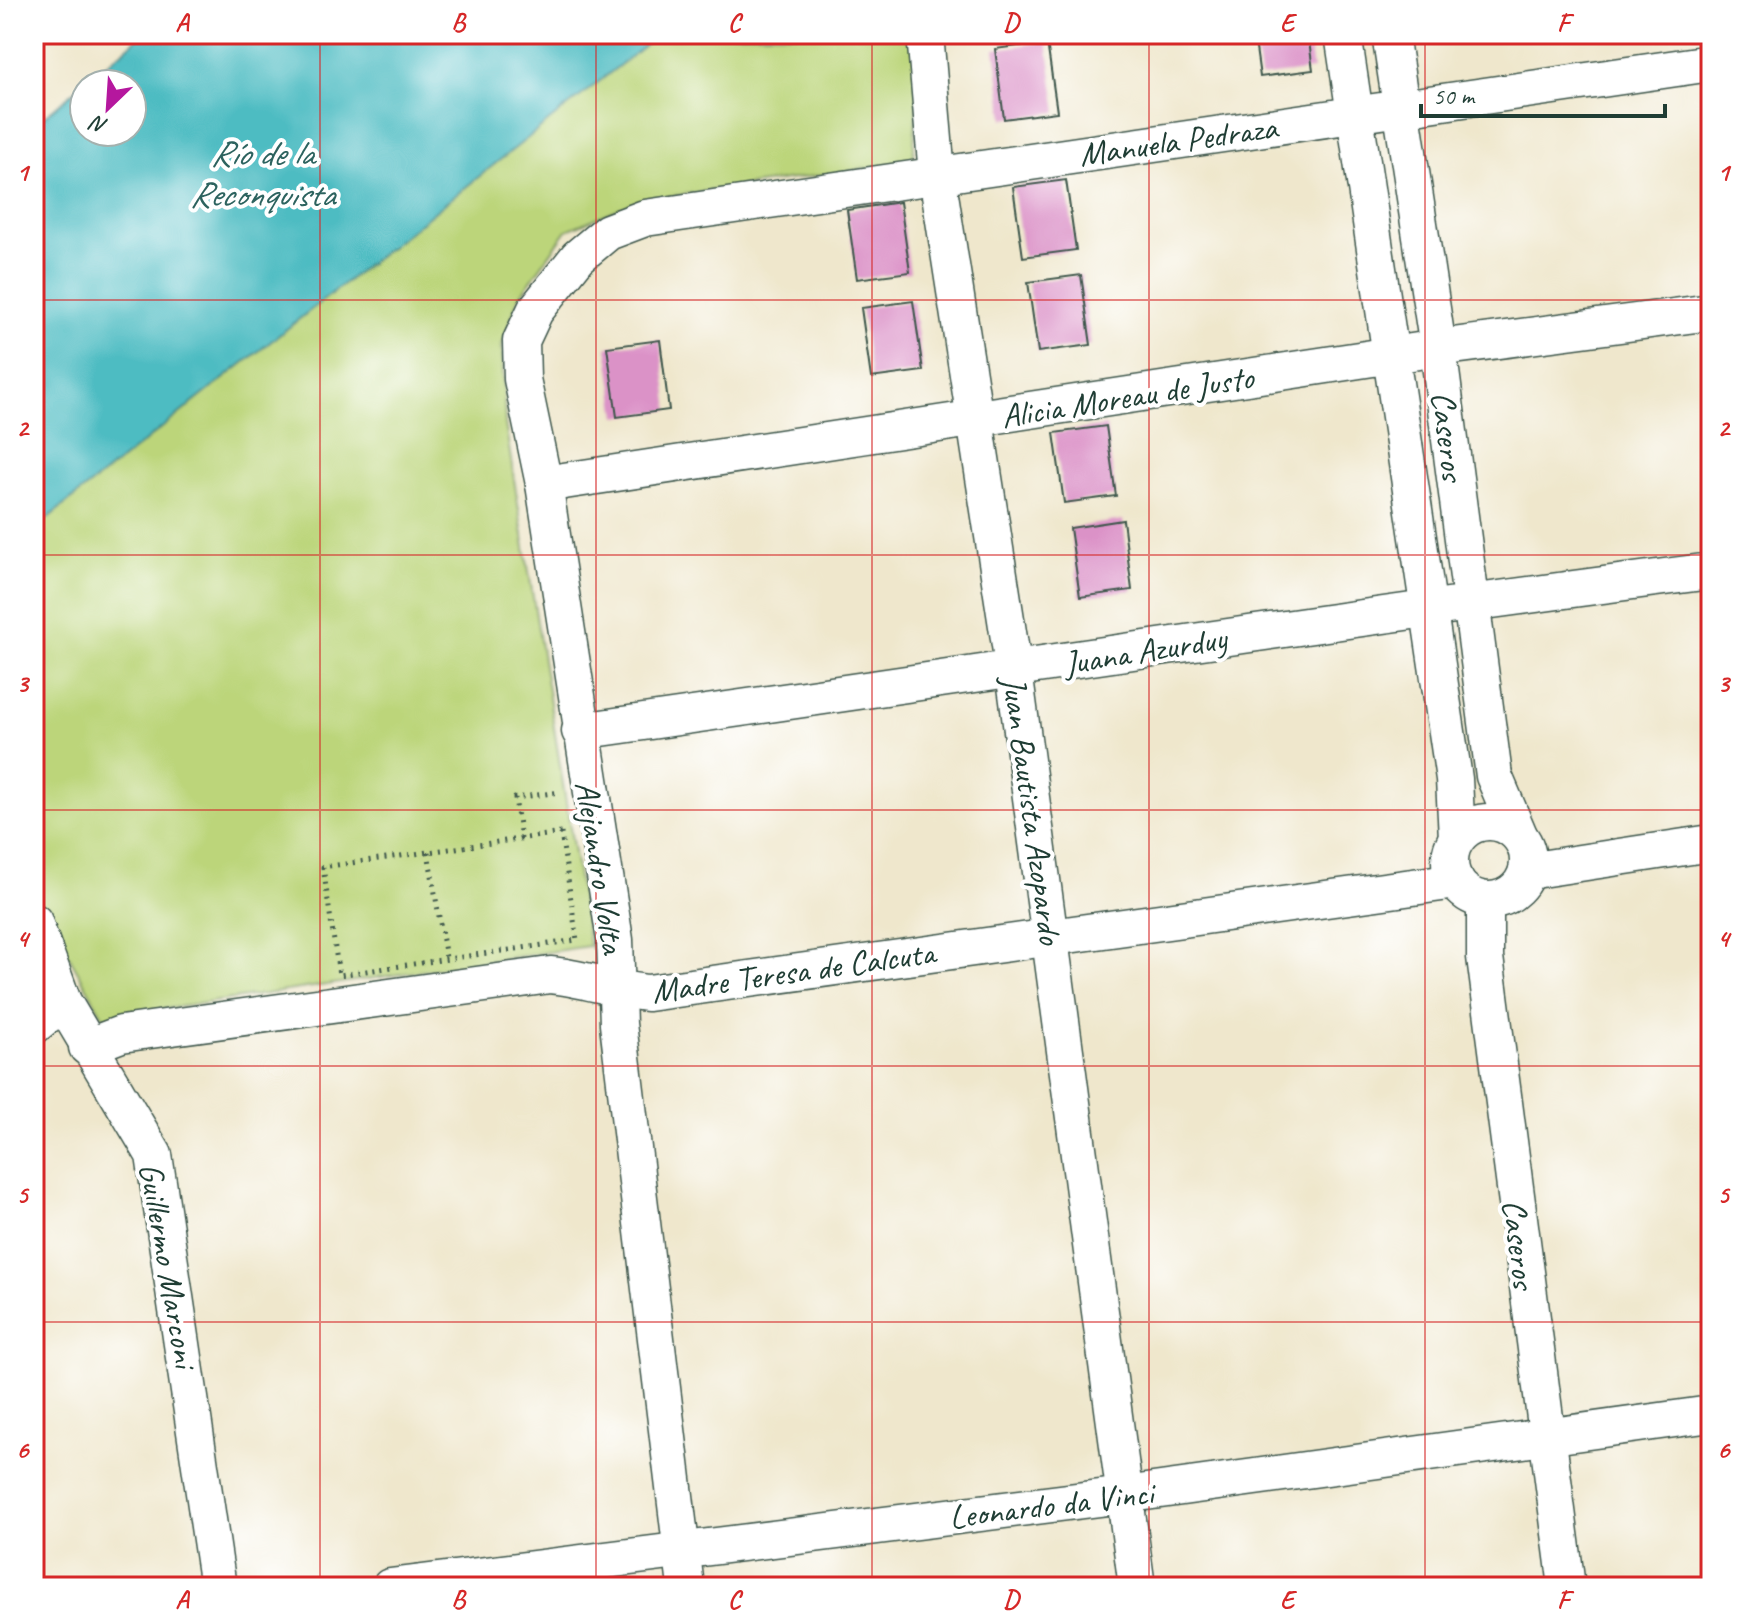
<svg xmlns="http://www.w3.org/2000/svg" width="1745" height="1621" font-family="Caveat,sans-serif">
	<rect width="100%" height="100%" fill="#fff"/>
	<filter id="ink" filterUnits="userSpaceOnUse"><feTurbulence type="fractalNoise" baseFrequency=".0125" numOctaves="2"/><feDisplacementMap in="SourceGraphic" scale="16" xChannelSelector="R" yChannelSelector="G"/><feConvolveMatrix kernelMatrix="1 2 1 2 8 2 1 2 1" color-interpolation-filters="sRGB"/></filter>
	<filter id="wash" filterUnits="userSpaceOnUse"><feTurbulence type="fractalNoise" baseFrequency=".006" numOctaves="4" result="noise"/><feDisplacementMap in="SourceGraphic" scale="32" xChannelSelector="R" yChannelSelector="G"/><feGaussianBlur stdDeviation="1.8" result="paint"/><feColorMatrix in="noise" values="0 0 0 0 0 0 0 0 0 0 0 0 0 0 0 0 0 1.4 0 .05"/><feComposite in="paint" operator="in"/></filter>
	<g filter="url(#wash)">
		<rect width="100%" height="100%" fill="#efe7cc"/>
		<path fill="#bcd57a" stroke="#6e8957" stroke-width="2" d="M659 34H921L913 162 637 201 567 230 518 299 502 345 505 423 589 946 104 1018 34 894V529Z"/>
		<path fill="#4dbcc2" stroke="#367c7b" stroke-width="2" fill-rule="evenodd" d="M143 34H659L34 529V125ZM84 84H132V132H84Z"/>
		<g id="blocks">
			<g fill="#db92c7">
				<path d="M1254 34H1308L1313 70 1260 77Z"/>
				<path d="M1047 42 1057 112 1004 119 995 49Z"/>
				<path d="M1066 180 1076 250 1023 257 1013 187Z"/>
				<path d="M900 202 910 272 857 279 847 210Z"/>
				<path d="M1081 275 1091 345 1038 352 1028 282Z"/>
				<path d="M913 301 923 371 871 378 861 308Z"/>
				<path d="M660 340 669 410 617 417 607 347Z"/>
				<path d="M1106 426 1116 496 1064 503 1054 433Z"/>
				<path d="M1123 520 1132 590 1080 597 1070 528Z"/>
			</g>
		</g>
	</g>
	<g filter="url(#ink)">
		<use href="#blocks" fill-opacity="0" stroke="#3e564b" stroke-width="2"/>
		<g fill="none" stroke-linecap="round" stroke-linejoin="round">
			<defs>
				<g id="street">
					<path d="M925 34 937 175 1014 671 1137 1587"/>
					<path d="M1343 34 1454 779 1457 838"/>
					<path d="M1390 34 1438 348 1494 776 1519 835"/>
					<path d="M544 484 1438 348 1711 312"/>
					<path d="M580 731C957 678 1333 619 1711 571"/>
					<circle cx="1489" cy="861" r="39"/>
					<path d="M1527 871 1711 843"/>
					<path d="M1485 900V957L1567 1587"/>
					<path d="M34 922 63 1002 154 1155 218 1587"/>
					<path d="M34 1026 63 1002"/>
					<path d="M87 1047 121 1034 550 975C584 978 614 990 648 993L1456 881"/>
					<path d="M390 1587 1124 1495 1711 1414"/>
					<path d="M686 1587 618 1024 615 940 544 484 522 379 521 341 535 311 578 257 608 232 645 218 1711 63"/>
				</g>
			</defs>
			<use href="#street" stroke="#3e564b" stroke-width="39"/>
			<g stroke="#3e564b" stroke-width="5" stroke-dasharray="2 6" stroke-linecap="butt">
				<path d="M561 833 577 940 339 975 323 867Z"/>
				<path d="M521 839 515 798 560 792"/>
				<path d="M428 852 446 958"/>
			</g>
			<use href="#street" stroke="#fff" stroke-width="36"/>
		</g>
	</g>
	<path fill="none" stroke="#d62828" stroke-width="2" stroke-opacity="0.55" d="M320 34V1587M596 34V1587M872 34V1587M1149 34V1587M1425 34V1587M34 300H1711M34 555H1711M34 810H1711M34 1066H1711M34 1322H1711"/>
	<g text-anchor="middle" stroke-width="8" stroke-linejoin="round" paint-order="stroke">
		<g font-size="34" fill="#1f3d34" stroke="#fff">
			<text transform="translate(1178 140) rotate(-8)" y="12">Manuela Pedraza</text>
			<text transform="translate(1127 396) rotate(-9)" y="12">Alicia Moreau de Justo</text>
			<text transform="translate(1449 436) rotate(83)" y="12">Caseros</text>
			<text transform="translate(1145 650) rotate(-9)" y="12">Juana Azurduy</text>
			<text transform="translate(1033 810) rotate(82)" y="12">Juan Bautista Azopardo</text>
			<text transform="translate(601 867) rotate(81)" y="12">Alejandro Volta</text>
			<text transform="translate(793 971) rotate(-8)" y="12">Madre Teresa de Calcuta</text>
			<text transform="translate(1520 1244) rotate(83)" y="12">Caseros</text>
			<text transform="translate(169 1265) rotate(80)" y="12">Guillermo Marconi</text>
			<text transform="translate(1051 1504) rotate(-7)" y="12">Leonardo da Vinci</text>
		</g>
		<g font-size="36" font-style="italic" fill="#2d635f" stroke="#fff">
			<text x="262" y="165">Río de la<tspan x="262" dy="41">Reconquista</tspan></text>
		</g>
	</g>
	<rect width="1745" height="1621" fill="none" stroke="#fff" stroke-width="88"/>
	<g transform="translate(108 108) rotate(205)"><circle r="38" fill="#ffffff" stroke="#a5b1ae" stroke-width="2"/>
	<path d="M0-6L14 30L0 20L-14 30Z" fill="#b5179e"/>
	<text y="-12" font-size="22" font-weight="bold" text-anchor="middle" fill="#1f3d34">N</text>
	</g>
	<path d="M1421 104v12h244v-12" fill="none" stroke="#1f3d34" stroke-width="4"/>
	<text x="1433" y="104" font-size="24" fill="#1f3d34" stroke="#ffffff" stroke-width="6" paint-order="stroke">50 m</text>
	<rect x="44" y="44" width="1657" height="1533" fill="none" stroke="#d62828" stroke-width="3"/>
	<g font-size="26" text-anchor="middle" font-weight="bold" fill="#d62828">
		<text x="182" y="31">A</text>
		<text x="458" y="31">B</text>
		<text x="734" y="31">C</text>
		<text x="1011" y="31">D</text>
		<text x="1287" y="31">E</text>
		<text x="1563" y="31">F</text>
		<text x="22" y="181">1</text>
		<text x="1723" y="181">1</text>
		<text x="22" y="436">2</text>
		<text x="1723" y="436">2</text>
		<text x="22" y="692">3</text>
		<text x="1723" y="692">3</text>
		<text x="22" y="947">4</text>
		<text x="1723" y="947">4</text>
		<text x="22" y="1203">5</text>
		<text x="1723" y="1203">5</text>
		<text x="22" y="1458">6</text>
		<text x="1723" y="1458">6</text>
		<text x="182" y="1608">A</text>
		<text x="458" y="1608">B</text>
		<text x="734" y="1608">C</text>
		<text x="1011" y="1608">D</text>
		<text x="1287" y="1608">E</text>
		<text x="1563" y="1608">F</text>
	</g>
</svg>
